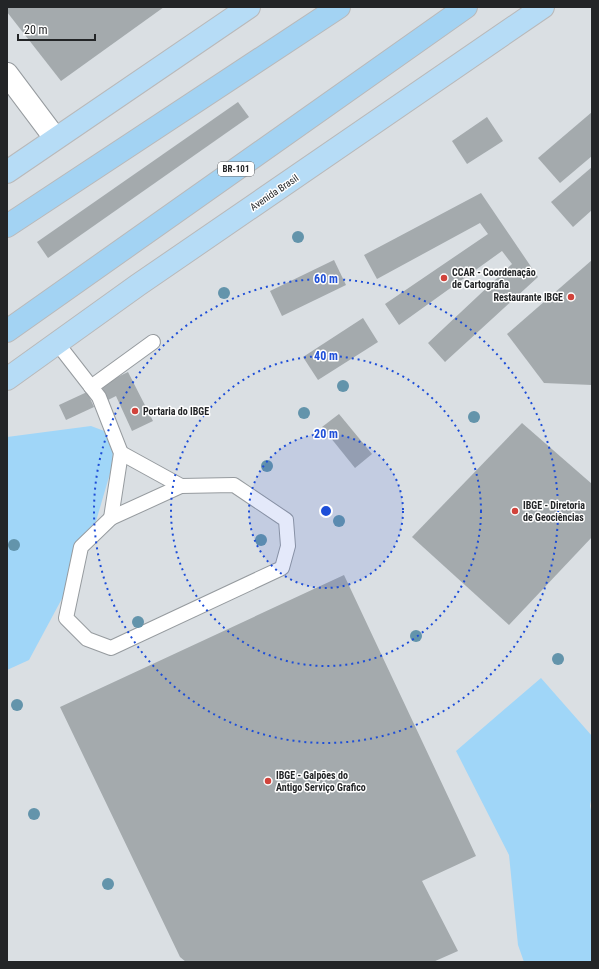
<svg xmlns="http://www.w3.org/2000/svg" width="599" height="969" font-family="'Roboto Condensed',sans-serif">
	<rect width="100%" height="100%" fill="#dadfe3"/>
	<g fill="#a0d6f8">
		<path d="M91 426 115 435 111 470 87 552 29 660 7 670V437Z"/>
		<path d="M541 678 592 736V795L590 806 592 814V962H524L518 945 509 855 456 751Z"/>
	</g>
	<g fill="#a4aaad">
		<path d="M7 7H164L61 81 7 12Z"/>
		<path d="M238 102 249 117 48 258 37 242Z"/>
		<path d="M592 112V156L560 183 538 158Z"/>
		<path d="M487 117 503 141 467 164 452 141Z"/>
		<path d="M592 167V210L573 227 551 202Z"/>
		<path d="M481 193 538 277 445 362 428 343 512 264 502 251 399 325 385 304 488 234 480 223 377 279 364 255Z"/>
		<path d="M334 260 346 285 282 316 270 291Z"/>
		<path d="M592 260V385L544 383 507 334Z"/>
		<path d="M363 318 378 342 318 380 303 357Z"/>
		<path d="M128 372 153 421 132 431 116 396 108 400 101 385Z"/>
		<path d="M87 392 94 407 66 420 59 405Z"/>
		<path d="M339 414 372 454 355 468 322 427Z"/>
		<path d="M522 423 592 484V537L509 625 412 537Z"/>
		<path d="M344 575 476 856 422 881 458 951 433 962H186L180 957 60 707Z"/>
	</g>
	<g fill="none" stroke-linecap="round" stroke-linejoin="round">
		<defs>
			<g id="service">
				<path d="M57 343 99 397 121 453 111 518"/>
				<path d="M91 387 153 342"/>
				<path d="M121 453 181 486"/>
				<path d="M234 485 286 520 288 546 282 568 111 648 87 639 66 618 81 547 111 518 181 486Z"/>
			</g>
			<path id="minor" d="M7 74 55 138"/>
			<g id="trunk">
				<path d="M7 172 249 7"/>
				<path d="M7 379 138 285 543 7"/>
			</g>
			<g id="motorway">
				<path d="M7 226 339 7"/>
				<path d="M7 331 466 7"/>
			</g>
		</defs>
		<use href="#service" stroke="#969b9f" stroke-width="16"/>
		<use href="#minor" stroke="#969b9f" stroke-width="24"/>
		<use href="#trunk" stroke="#b9b9ba" stroke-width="24"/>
		<use href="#motorway" stroke="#b9b9ba" stroke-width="24"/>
		<use href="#service" stroke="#fff" stroke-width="14"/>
		<use href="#minor" stroke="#fff" stroke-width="22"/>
		<use href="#trunk" stroke="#b6dcf6" stroke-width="22"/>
		<use href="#motorway" stroke="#a3d3f3" stroke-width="22"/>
	</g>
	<g fill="#6394ab">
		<circle cx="298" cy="237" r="6"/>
		<circle cx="224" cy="293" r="6"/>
		<circle cx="343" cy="386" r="6"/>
		<circle cx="304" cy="413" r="6"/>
		<circle cx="474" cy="417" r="6"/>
		<circle cx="267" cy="466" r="6"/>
		<circle cx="339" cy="521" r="6"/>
		<circle cx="261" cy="540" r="6"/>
		<circle cx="14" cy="545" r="6"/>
		<circle cx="138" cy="622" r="6"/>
		<circle cx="416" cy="636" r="6"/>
		<circle cx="558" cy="659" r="6"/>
		<circle cx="17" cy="705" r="6"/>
		<circle cx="34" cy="814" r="6"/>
		<circle cx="108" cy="884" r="6"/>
	</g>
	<circle cx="326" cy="511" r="77" fill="#1d4ed8" fill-opacity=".12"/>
	<g fill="none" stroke="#1d4ed8" stroke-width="2" stroke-dasharray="2 4">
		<circle cx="326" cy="511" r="77"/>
		<circle cx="326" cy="511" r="155"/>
		<circle cx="326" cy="511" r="232"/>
	</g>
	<g fill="#d1433b" stroke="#fff" stroke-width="1.5">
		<circle cx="444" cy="278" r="4"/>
		<circle cx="571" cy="297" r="4"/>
		<circle cx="135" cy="411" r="4"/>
		<circle cx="515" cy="511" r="4"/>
		<circle cx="268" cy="781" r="4"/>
	</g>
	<g text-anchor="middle" stroke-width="3" stroke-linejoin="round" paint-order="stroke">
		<rect fill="#fff" stroke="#656668" stroke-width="1" x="218" y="162" width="36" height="14" rx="3"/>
		<g font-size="9" font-weight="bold" fill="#232527">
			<text x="236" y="172">BR-101</text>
		</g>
		<g font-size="10" fill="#232527" stroke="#fff">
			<text transform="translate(274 192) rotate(-34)" y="4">Avenida Brasil</text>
		</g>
		<g font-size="10" font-weight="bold" fill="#232527" stroke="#fff" text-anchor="start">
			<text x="452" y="276">CCAR - Coordenação<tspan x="452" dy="12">de Cartografia</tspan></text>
			<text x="563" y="301" text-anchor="end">Restaurante IBGE</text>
			<text x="143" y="415">Portaria do IBGE</text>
			<text x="523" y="509">IBGE - Diretoria<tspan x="523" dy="12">de Geociências</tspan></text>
			<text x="276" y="779">IBGE - Galpões do<tspan x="276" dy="12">Antigo Serviço Grafico</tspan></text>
		</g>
	</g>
	<circle cx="326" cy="511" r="6" fill="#1d4ed8" stroke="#fff" stroke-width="2"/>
	<g font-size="12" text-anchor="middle" font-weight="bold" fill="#1d4ed8" stroke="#fff" stroke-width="3" stroke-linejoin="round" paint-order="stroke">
		<text x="326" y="283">60 m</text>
		<text x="326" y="360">40 m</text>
		<text x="326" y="438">20 m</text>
	</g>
	<rect width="599" height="969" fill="none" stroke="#232527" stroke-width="16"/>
	<path d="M18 34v6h77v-6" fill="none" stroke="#232527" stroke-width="2"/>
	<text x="24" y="34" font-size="12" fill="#232527" stroke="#ffffff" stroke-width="3" paint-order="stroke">20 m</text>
</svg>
